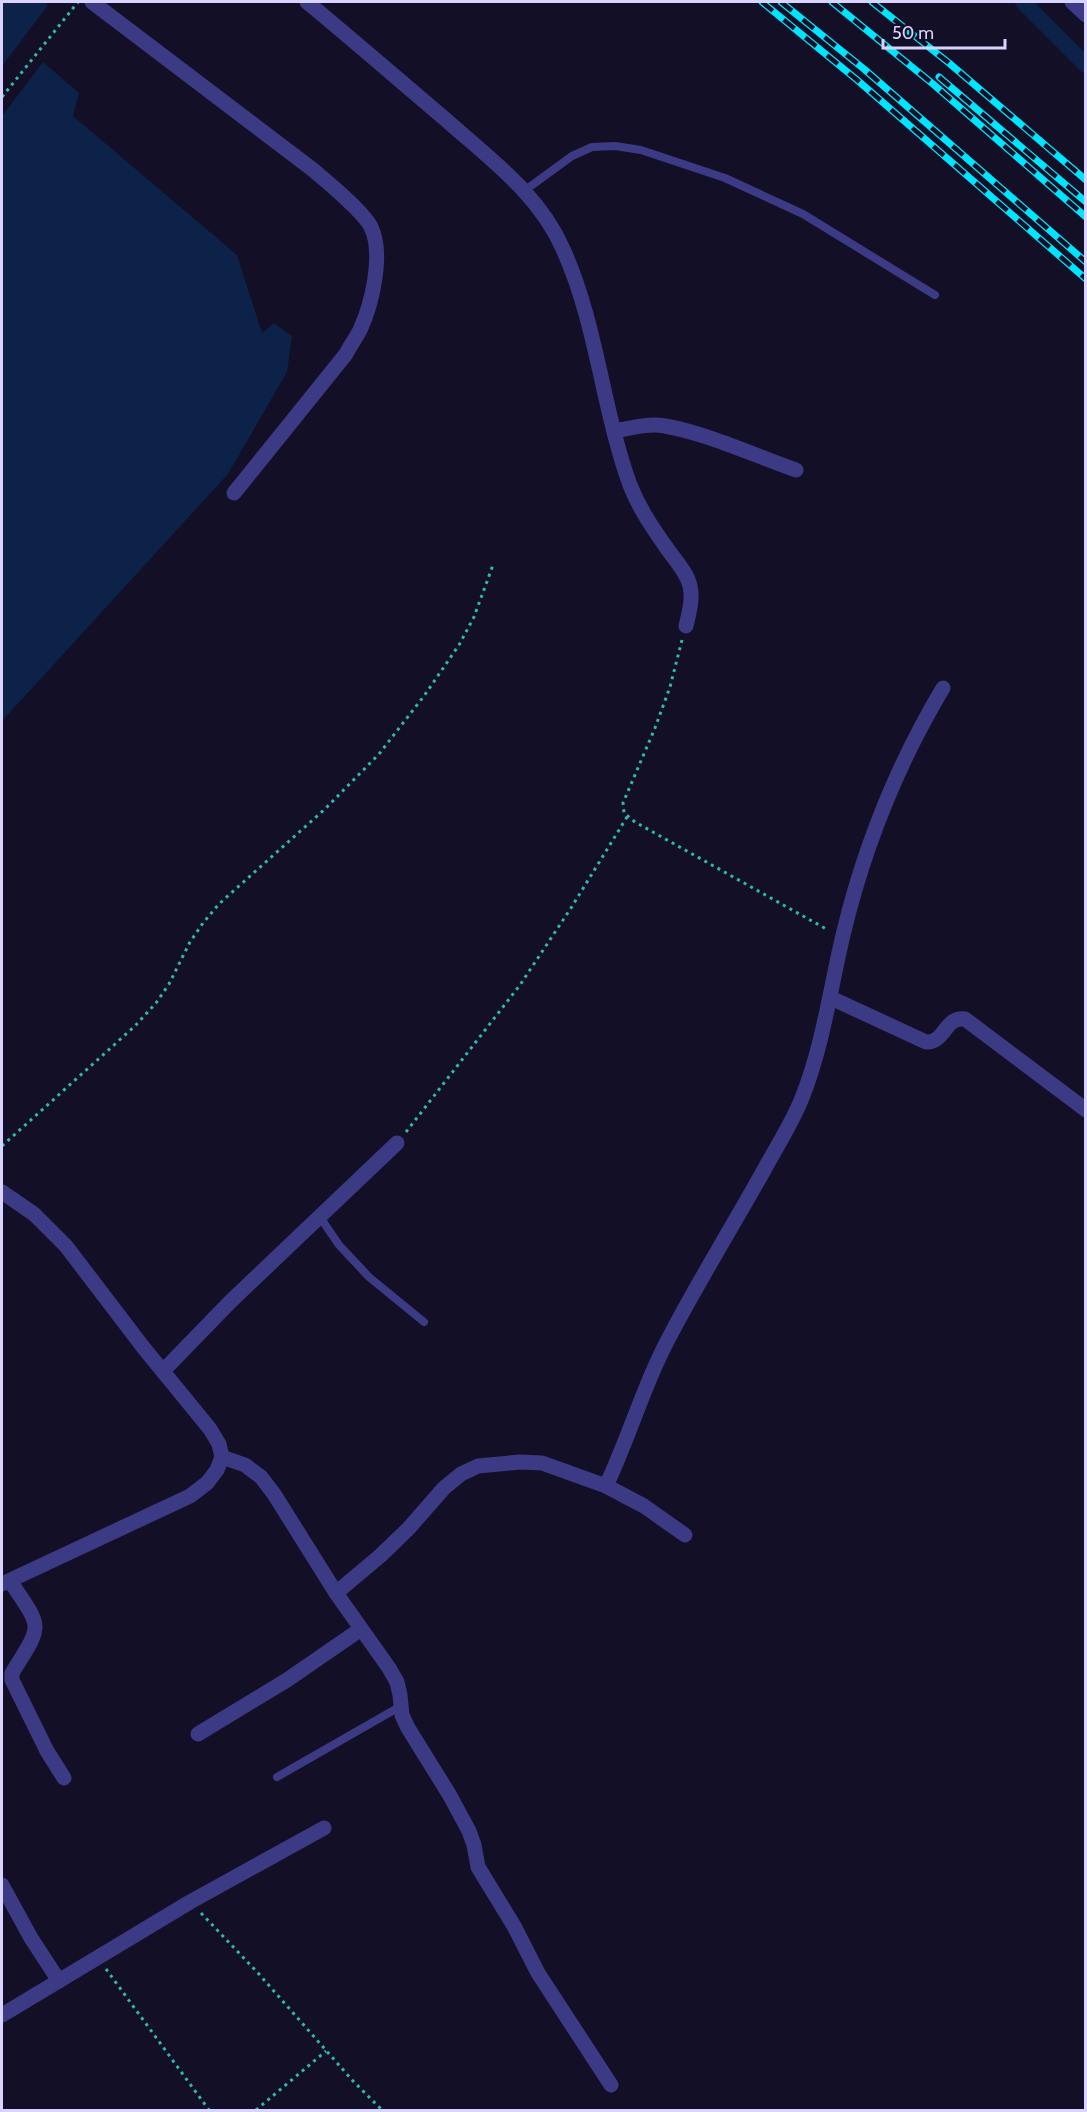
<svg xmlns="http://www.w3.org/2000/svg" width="1087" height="2112" font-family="Cabin,sans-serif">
	<rect width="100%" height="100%" fill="#130f26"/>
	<g fill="#0c2248">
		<path d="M2 2H44L48 5 2 66Z"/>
		<path d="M43 62 79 93 73 116 237 255 262 333 274 323 292 336 287 372 228 474 2 721V116Z"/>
	</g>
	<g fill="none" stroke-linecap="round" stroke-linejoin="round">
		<path stroke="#0c2248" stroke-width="16" d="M1023 2 1086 65"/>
		<g stroke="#2fb8b0" stroke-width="3" stroke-dasharray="3 4.5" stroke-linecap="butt">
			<path d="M2 97 78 2"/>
			<path d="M682 640 670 687 655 728 623 803 624 813 635 822 828 930"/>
			<path d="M406 1132 520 985 571 908 627 817"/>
			<path d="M2 1146 135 1026 156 1003 169 984 190 942 203 923 219 904 325 809 379 754 424 696 459 645 474 617 493 565"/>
			<path d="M201 1913 258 1973 353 2081 382 2110"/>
			<path d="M106 1969 209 2110"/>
			<path d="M256 2110 326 2051"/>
		</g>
		<g stroke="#3d3a85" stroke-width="8">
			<path d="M524 191 572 156 592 147 615 146 641 150 725 178 803 214 935 295"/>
			<path d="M320 1217 339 1245 369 1277 424 1322"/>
			<path d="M277 1777 401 1706"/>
		</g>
		<g stroke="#3d3a85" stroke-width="15">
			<path d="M92 2 312 169C327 182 363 211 371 227 384 254 372 304 360 330 356 338 350 346 346 354L234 493"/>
			<path d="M307 2C353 40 399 80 445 119 489 158 539 194 563 249 597 324 602 408 630 485 639 508 652 527 666 547 674 559 687 572 690 586 693 599 689 613 686 626"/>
			<path d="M1072 2 1086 15"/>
			<path d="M614 431C631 428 648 423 665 426 706 433 756 456 796 470"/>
			<path d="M831 998 926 1042C945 1043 945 1016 965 1019L1086 1110"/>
			<path d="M2 1192 34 1214 66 1246 143 1347 210 1429 219 1444 222 1457 217 1470 207 1483 190 1496 2 1584"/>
			<path d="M163 1371 230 1302 397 1143"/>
			<path d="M222 1457 245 1465 261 1477 274 1494 336 1593 389 1668 397 1682 400 1695 402 1715 408 1728 449 1794 469 1831 474 1845 478 1867 514 1926 538 1973 611 2085"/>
			<path d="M606 1486C630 1435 645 1381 672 1332 701 1277 734 1224 764 1170 777 1146 792 1123 802 1098 823 1045 830 990 843 935 864 847 897 765 943 688"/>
			<path d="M10 1581C43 1630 43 1623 12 1673V1680L47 1751 64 1778"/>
			<path d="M336 1593 380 1556 409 1528 444 1488 461 1474 478 1466 520 1462 542 1463 606 1486 644 1506 685 1535"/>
			<path d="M198 1734 287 1680 361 1629"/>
			<path d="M2 1885 31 1938 59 1981"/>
			<path d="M2 2015 190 1902 324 1828"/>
		</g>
		<defs>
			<g id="rail">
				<path d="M762 2 856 79 1086 279"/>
				<path d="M781 2 864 69 1086 262"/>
				<path d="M832 2 933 84 1086 217"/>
				<path d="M872 2 949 63 1086 180"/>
				<path d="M939 77 1086 202"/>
			</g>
		</defs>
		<use href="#rail" stroke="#00e5ff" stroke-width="7"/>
		<use href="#rail" stroke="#130f26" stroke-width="4.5" stroke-dasharray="14" stroke-linecap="butt"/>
	</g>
	<rect width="1087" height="2112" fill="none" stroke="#d9d4ff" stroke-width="6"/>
	<path d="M883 39v9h122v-9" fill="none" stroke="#d9d4ff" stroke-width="3"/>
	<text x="892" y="39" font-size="18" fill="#d9d4ff" stroke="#130f26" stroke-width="4.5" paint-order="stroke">50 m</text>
</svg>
